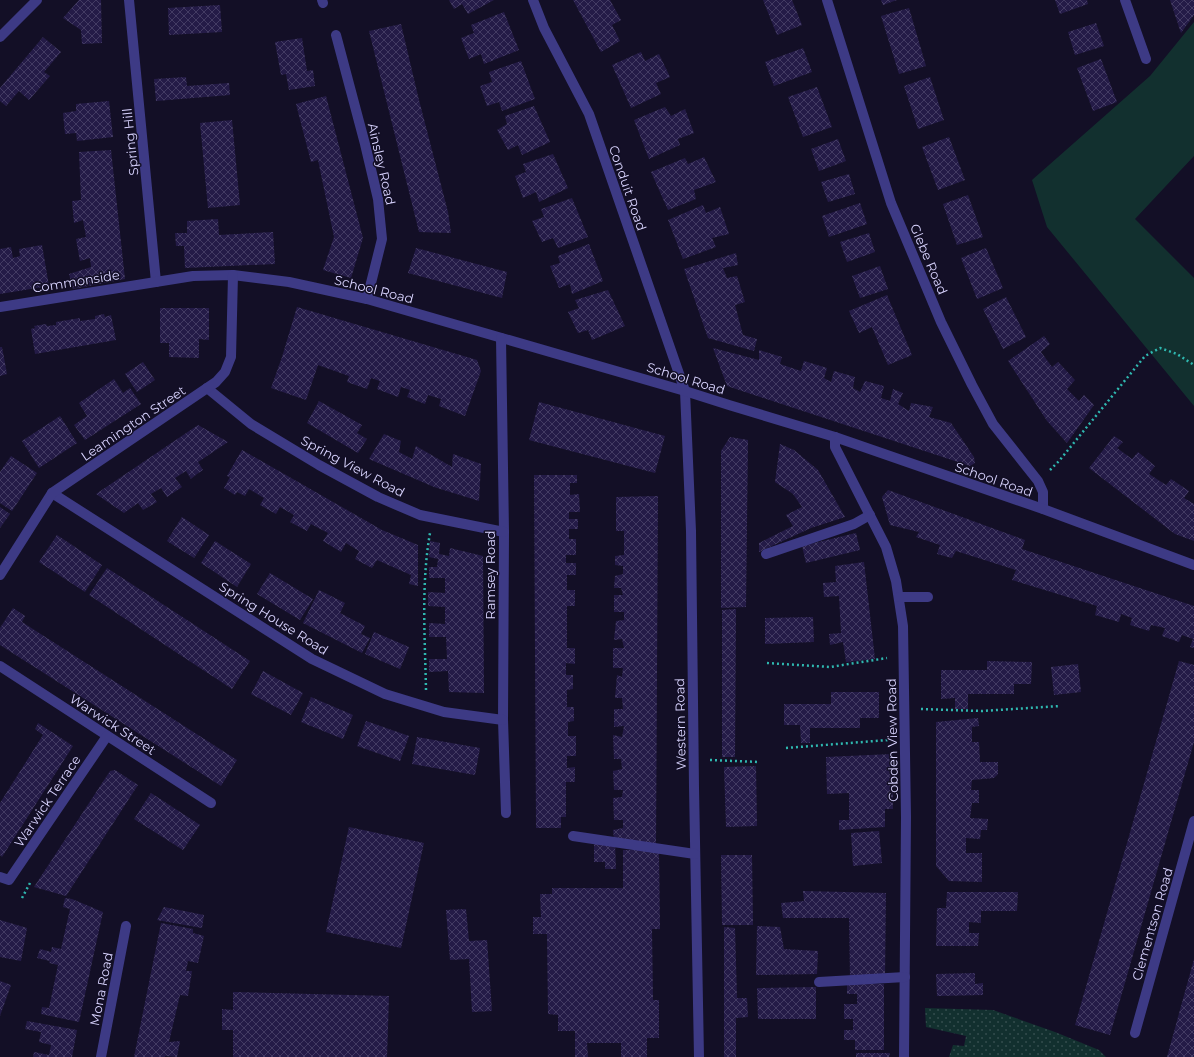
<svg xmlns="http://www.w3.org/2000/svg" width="1194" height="1057" font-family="Montserrat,sans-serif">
	<defs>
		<pattern id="garden-dots" width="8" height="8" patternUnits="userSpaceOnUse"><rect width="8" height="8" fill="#12302f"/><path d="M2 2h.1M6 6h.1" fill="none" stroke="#344d4e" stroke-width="1.8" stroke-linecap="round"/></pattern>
		<pattern id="building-cross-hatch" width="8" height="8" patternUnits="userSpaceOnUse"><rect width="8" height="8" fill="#241b47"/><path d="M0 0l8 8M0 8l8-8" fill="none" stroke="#433b63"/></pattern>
	</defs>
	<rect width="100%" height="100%" fill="#130f26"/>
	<path fill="#12302f" d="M1194 22V156L1135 219 1194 278V406L1047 227 1032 180 1150 76Z"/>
	<path fill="url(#garden-dots)" d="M925 1008 993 1010 1055 1032 1099 1050 1106 1057H949L953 1045 964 1046 966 1036 926 1027Z"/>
	<g fill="url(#building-cross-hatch)">
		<path d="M79 0H101L102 43 82 44 81 30 63 18Z"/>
		<path d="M449 0H494L468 14 462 4 454 9Z"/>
		<path d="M573 0H610L621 20 612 25 620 41 601 52Z"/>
		<path d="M763 0H792L802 25 777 35Z"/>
		<path d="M881 0H897L883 5Z"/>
		<path d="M1055 0H1087L1088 4 1060 14Z"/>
		<path d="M1170 0H1194V15L1181 33Z"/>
		<path d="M220 5 222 32 169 35 168 8Z"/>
		<path d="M909 8 926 66 899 74 881 16Z"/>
		<path d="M504 12 519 50 484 64 481 54 469 59 461 38 474 33 471 25Z"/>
		<path d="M1096 23 1104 46 1075 55 1068 32Z"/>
		<path d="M401 24 419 100 448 212 451 233 419 232 369 31Z"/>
		<path d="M43 37 61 52 44 72 50 76 29 100 19 91 6 106 0 101V88Z"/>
		<path d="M302 38 307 71 313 70 315 86 289 90 286 74 281 75 275 42Z"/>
		<path d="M803 48 812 72 774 86 765 62Z"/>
		<path d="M641 52 645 61 659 54 670 77 656 83 661 94 631 108 612 65Z"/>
		<path d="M1101 59 1117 102 1093 111 1077 68Z"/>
		<path d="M521 61 535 99 502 111 499 102 487 106 480 86 492 82 489 72Z"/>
		<path d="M186 77 187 86 229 83 230 95 156 101 154 79Z"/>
		<path d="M930 77 944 120 918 129 904 86Z"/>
		<path d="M817 87 832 127 803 137 788 97Z"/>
		<path d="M326 96 363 238 351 278 323 270 334 237 318 160 311 162 296 104Z"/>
		<path d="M109 101 113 137 77 141 76 133 65 134 63 113 76 111V104Z"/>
		<path d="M534 106 550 142 522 155 518 145 508 150 497 130 507 124 505 116Z"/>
		<path d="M665 107 671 116 685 109 694 133 678 139 680 145 649 159 634 120Z"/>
		<path d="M232 120 240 205 208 208 200 123Z"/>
		<path d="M949 137 965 180 938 190 922 147Z"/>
		<path d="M838 139 846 161 819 171 811 149Z"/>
		<path d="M111 150 125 279 73 289 69 274 91 267 90 258 80 261 76 239 86 237 83 220 74 223 72 201 81 200 79 152Z"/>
		<path d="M553 154 568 188 539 202 536 192 523 198 515 176 526 172 523 164Z"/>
		<path d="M704 157 716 182 694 190 696 199 668 210 651 172 685 158 688 164Z"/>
		<path d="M849 174 855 194 828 202 821 182Z"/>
		<path d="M968 195 983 237 957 245 943 204Z"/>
		<path d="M572 198 588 237 558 248 553 238 542 242 532 221 544 217 541 209Z"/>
		<path d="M860 203 867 224 829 237 822 216Z"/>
		<path d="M703 205 706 213 720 207 729 234 712 238 716 247 683 259 668 220Z"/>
		<path d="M218 219 219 235 273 232 275 264 185 268 184 246H176L175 233H187V221Z"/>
		<path d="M869 233 875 252 847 262 840 242Z"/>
		<path d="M589 244 603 281 572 294 570 284 559 288 550 266 560 263 558 256Z"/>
		<path d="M42 245 49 286 0 294V249L11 247 13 258 20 256 19 249Z"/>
		<path d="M416 248 507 272 502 298 408 273Z"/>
		<path d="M986 248 1003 288 977 299 961 258Z"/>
		<path d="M736 253 738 265 723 268 727 278 737 276 745 302 735 305 743 335 757 339 754 351 708 338 684 269Z"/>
		<path d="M880 266 888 289 860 298 852 276Z"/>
		<path d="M608 290 625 326 592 340 588 330 578 333 568 312 579 308 575 300Z"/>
		<path d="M887 295 912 355 888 365 872 327 859 333 849 311Z"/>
		<path d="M1006 297 1026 337 1003 349 983 309Z"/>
		<path d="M297 307 477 360 481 371 465 416 439 406 441 399 428 395 425 404 407 397 410 390 401 387 398 397 377 389 380 381 371 378 367 389 347 382 349 376 318 365 306 400 271 388 282 357Z"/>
		<path d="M160 308H209V340L199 339V358L169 357V343H160Z"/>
		<path d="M104 314 105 317 111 315 116 340 35 354 31 329 35 328 34 326 46 324 47 326 56 325V322L80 318V321L95 319V316Z"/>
		<path d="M1044 336 1050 344 1041 352 1052 367 1058 362 1075 380 1067 389 1079 401 1084 395 1094 405 1067 443 1047 421 1008 361Z"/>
		<path d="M0 347H2L7 374 0 376Z"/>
		<path d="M713 348 759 360V350L782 357 780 364 801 371 804 361 827 368 824 378 831 382 834 371 855 377 853 388 860 392 865 381 884 386 881 398 890 401 893 389 903 393 898 404 909 411 911 403 933 407 929 417 951 423 974 457 975 463 970 466 727 386Z"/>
		<path d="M143 362 155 380 137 392 125 374Z"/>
		<path d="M114 379 123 393 130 388 141 404 85 440 74 425 87 416 79 403Z"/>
		<path d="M319 401 362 425 357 433 367 439 358 453 307 423Z"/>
		<path d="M539 402 665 436 655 473 529 440Z"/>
		<path d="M60 416 77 443 39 468 22 441Z"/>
		<path d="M198 425 228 442 198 462 203 470 197 474 191 479 186 471 175 478 182 487 167 497 161 488 151 494 157 502 143 510 138 503 124 513 96 494Z"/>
		<path d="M384 434 401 441 399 452 412 459 416 446 452 467 453 454 481 464 479 501 434 487 369 459Z"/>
		<path d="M1114 436 1123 442 1117 448 1132 459 1138 452 1155 466 1149 474 1166 485 1171 479 1189 491 1184 498 1194 504V541L1175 534 1089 468Z"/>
		<path d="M730 437 748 440 746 607 721 608V451Z"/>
		<path d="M780 444 794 450 818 470 845 517 811 528 759 552V543L793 526 786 515 802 507 793 494 775 482Z"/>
		<path d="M242 450 382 530 418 545V586L409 584 411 575 377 560 372 568 355 559 359 551 346 543 341 552 323 541 328 533 311 524 307 531 290 522 294 515 280 507 276 514 260 505 264 498 249 489 245 496 237 492 235 495 224 488 230 477 227 476Z"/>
		<path d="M11 456 37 473 12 511 0 503V472Z"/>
		<path d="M534 475H577V483H570V495L579 494 580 512H569V519H578V529H569V539H576V555H566V563H576V575H567V590H575V606H567V648H575V664L566 663V675H573V689L567 690V707H574V721L568 722V736H576V756H567V768L575 767V782H566V817H561V828H536Z"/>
		<path d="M888 490 1025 540 1022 549 1194 606V648L1190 647 1193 639 1182 635 1179 642 1162 636 1165 628 1151 625 1149 631 1130 625 1132 618 1121 614 1119 622 1095 615 1097 606 1012 580 1016 570 956 551 952 558 937 554 940 545 916 537 919 532 890 525 882 497Z"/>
		<path d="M658 496 656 845 614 840 613 830 623 828V820H614L613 798 622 797 623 790H614L613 771 622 769 621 759H614L613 735 622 737 624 726 614 727V709H623L622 698H615L617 675 622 677 623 668H613V648H624L622 639 614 640 616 621 624 620V612H614V595H623L621 588H614L615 576 623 574V566L615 565V556L624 555V531H616V497Z"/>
		<path d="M0 507 10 514 0 528Z"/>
		<path d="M182 517 209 535 194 558 167 541Z"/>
		<path d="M856 533 860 550 806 563 802 546Z"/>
		<path d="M57 535 102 565 85 592 39 562Z"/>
		<path d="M215 541 251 564 237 587 201 563Z"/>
		<path d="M430 541 440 543 439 554 449 556 450 548 483 556 484 693 449 692 448 671 429 672V659H447L446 637H429V623L445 624V607L428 606V592L445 593V578H429V567H437L438 559 429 557Z"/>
		<path d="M864 562 875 659 846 662 843 642 830 645 829 634 841 633 839 596 824 597 823 583 836 582 835 566Z"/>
		<path d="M107 568 250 661 232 689 89 595Z"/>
		<path d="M270 573 313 599 300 620 257 594Z"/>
		<path d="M319 590 345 603 340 613 365 626 361 634 370 638 362 653 303 623Z"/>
		<path d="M13 608 25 616 22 622 237 760 221 786 0 645V628Z"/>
		<path d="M736 609 735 757H722V610Z"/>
		<path d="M813 617 814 642 765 644V618Z"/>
		<path d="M374 632 409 647 400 669 365 654Z"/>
		<path d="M987 661 1032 662 1031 684H1014V694H968V709H955V698L941 699V670H987Z"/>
		<path d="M1179 661 1194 665V742L1110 1035 1075 1025Z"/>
		<path d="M1078 664 1081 692 1054 695 1051 667Z"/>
		<path d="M263 671 303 693 291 715 251 694Z"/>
		<path d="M831 692H879V718H860V728H810V743H801L800 725H784V704H831Z"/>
		<path d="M311 697 353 715 343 739 301 722Z"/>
		<path d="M978 718 979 726 972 727V742H979L980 762H998V774L994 778 972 780 971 790H979V803H972L970 818 988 819 987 830H981L980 839 966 838V853H982V882L949 881 936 866V722Z"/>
		<path d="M366 721 409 736 400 761 357 746Z"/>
		<path d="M38 723 73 746 2 857 0 855V803L43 735 35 729Z"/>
		<path d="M417 737 480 748 475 775 412 764Z"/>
		<path d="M892 754 893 809H885V827L839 830V820H849V793L827 794 826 757Z"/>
		<path d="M756 766 757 826 726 827 724 767Z"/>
		<path d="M115 770 138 785 66 896 34 887 110 771Z"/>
		<path d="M151 793 200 825 183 850 134 819Z"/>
		<path d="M349 827 424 843 401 948 326 932Z"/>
		<path d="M879 831 882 863 853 866 851 833Z"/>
		<path d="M594 843H615L616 869H605V862H594Z"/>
		<path d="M623 850H659L660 929H652L653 1000H659V1038H647V1057H621V1043H587L588 1057H575V1031H558V1015L548 1014 547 934H533V917H541L540 894H552V888H623Z"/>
		<path d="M721 855H752L753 925H722Z"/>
		<path d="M803 891 886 893 885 976 850 979 849 918H783L781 903 804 901Z"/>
		<path d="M947 892H1018L1017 911H981V923L969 922V933H979L978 946H936L937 908H946Z"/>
		<path d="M65 898 72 899 103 912 79 1022 41 1014 42 1007 49 1008 58 965 49 963 50 961 37 958 40 949 51 952 52 947 61 949 70 909 63 907Z"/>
		<path d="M164 907 204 915 202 928 157 920Z"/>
		<path d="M466 909 469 941 487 940 492 1011 472 1012 469 959 450 960 446 910Z"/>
		<path d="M0 920 27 928 21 961 0 957Z"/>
		<path d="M161 923 193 929V933L204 936 198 963 188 961 186 971H192L188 996 180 995 169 1042 180 1041 177 1057 165 1056V1057H134Z"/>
		<path d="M757 926 780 927 784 949 818 951 817 974 756 975Z"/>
		<path d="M724 927 735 928 737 998H747L748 1017 736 1018V1057H724Z"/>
		<path d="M1194 959V1057H1167Z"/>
		<path d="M975 973V984L983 983V995L937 996 936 974Z"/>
		<path d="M0 981 11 985 0 1016Z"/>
		<path d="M847 984H884V1050H855V1040H844V1030H853V1019H844V1004H857V994H847Z"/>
		<path d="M816 987V1019H758L757 988Z"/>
		<path d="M233 992 389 996 387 1057H233V1030H222V1009L233 1010Z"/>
		<path d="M27 1021 77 1030 72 1057H33L34 1052 49 1055 51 1045 39 1042 41 1032 25 1029Z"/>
		<path d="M856 1053H890L889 1057H856Z"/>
	</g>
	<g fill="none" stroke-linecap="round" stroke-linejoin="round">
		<g stroke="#2fb8b0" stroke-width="2.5" stroke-dasharray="2 3" stroke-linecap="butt">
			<path d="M1050 470 1059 461 1145 356 1160 348 1177 354 1194 365"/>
			<path d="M767 663 830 667 887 658"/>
			<path d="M426 690C425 638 421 584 430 533"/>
			<path d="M921 709 982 711 1060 706"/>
			<path d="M786 748 888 740"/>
			<path d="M710 760 760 762"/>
			<path d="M22 898 30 883"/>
		</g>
		<g stroke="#3d3a85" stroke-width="10">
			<path d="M129 0 156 282"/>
			<path d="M322 0 323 3"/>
			<path d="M533 0 544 28 589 114 685 391 691 531 694 787 699 1057"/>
			<path d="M827 0 891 203 941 322 972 385 993 424 1038 481 1043 492V509"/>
			<path d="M1125 0 1146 59"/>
			<path d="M336 35 365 144 378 199 382 239 367 299"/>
			<path d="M0 37 37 0"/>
			<path d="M0 307 193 276 233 275 289 282 367 299 685 391 729 405 835 437 1043 509 1194 565"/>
			<path d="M501 338 504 532 503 720 506 813"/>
			<path d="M207 388 251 424 319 465 378 497 420 515 504 532"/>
			<path d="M835 437V447L886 547 896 581 903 626 906 817 904 1057"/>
			<path d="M52 493 312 659 385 694 444 712 503 720"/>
			<path d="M766 554 854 524 870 515"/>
			<path d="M0 575 52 493 216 382 225 372 231 357 233 275"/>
			<path d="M899 597H928"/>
			<path d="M0 666 211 803"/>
			<path d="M573 836 695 854"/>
			<path d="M0 877 9 880 107 736"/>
			<path d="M819 982 905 977"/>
			<path d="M1135 1033 1194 821"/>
			<path d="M101 1057 126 926"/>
		</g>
	</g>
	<g text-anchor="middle" stroke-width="3" stroke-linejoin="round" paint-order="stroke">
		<g font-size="13" fill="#d9d4ff" stroke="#130f26">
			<text transform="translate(130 142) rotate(-96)" y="5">Spring Hill</text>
			<text transform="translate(382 164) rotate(77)" y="5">Ainsley Road</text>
			<text transform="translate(628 188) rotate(71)" y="5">Conduit Road</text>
			<text transform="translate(929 259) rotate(67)" y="5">Glebe Road</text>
			<text transform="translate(76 281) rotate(-9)" y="5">Commonside</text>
			<text transform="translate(374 289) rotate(14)" y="5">School Road</text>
			<text transform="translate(686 378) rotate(17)" y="5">School Road</text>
			<text transform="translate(133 423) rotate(-34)" y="5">Leamington Street</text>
			<text transform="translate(353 466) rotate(28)" y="5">Spring View Road</text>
			<text transform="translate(994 479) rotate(19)" y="5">School Road</text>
			<text transform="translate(490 575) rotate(-90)" y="5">Ramsey Road</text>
			<text transform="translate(274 618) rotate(32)" y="5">Spring House Road</text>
			<text transform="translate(113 724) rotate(33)" y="5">Warwick Street</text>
			<text transform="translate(680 724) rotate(-91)" y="5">Western Road</text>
			<text transform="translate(892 740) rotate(-91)" y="5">Cobden View Road</text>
			<text transform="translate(47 801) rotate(-56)" y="5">Warwick Terrace</text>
			<text transform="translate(1152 924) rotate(-74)" y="5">Clementson Road</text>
			<text transform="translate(101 989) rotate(-79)" y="5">Mona Road</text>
		</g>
	</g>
</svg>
